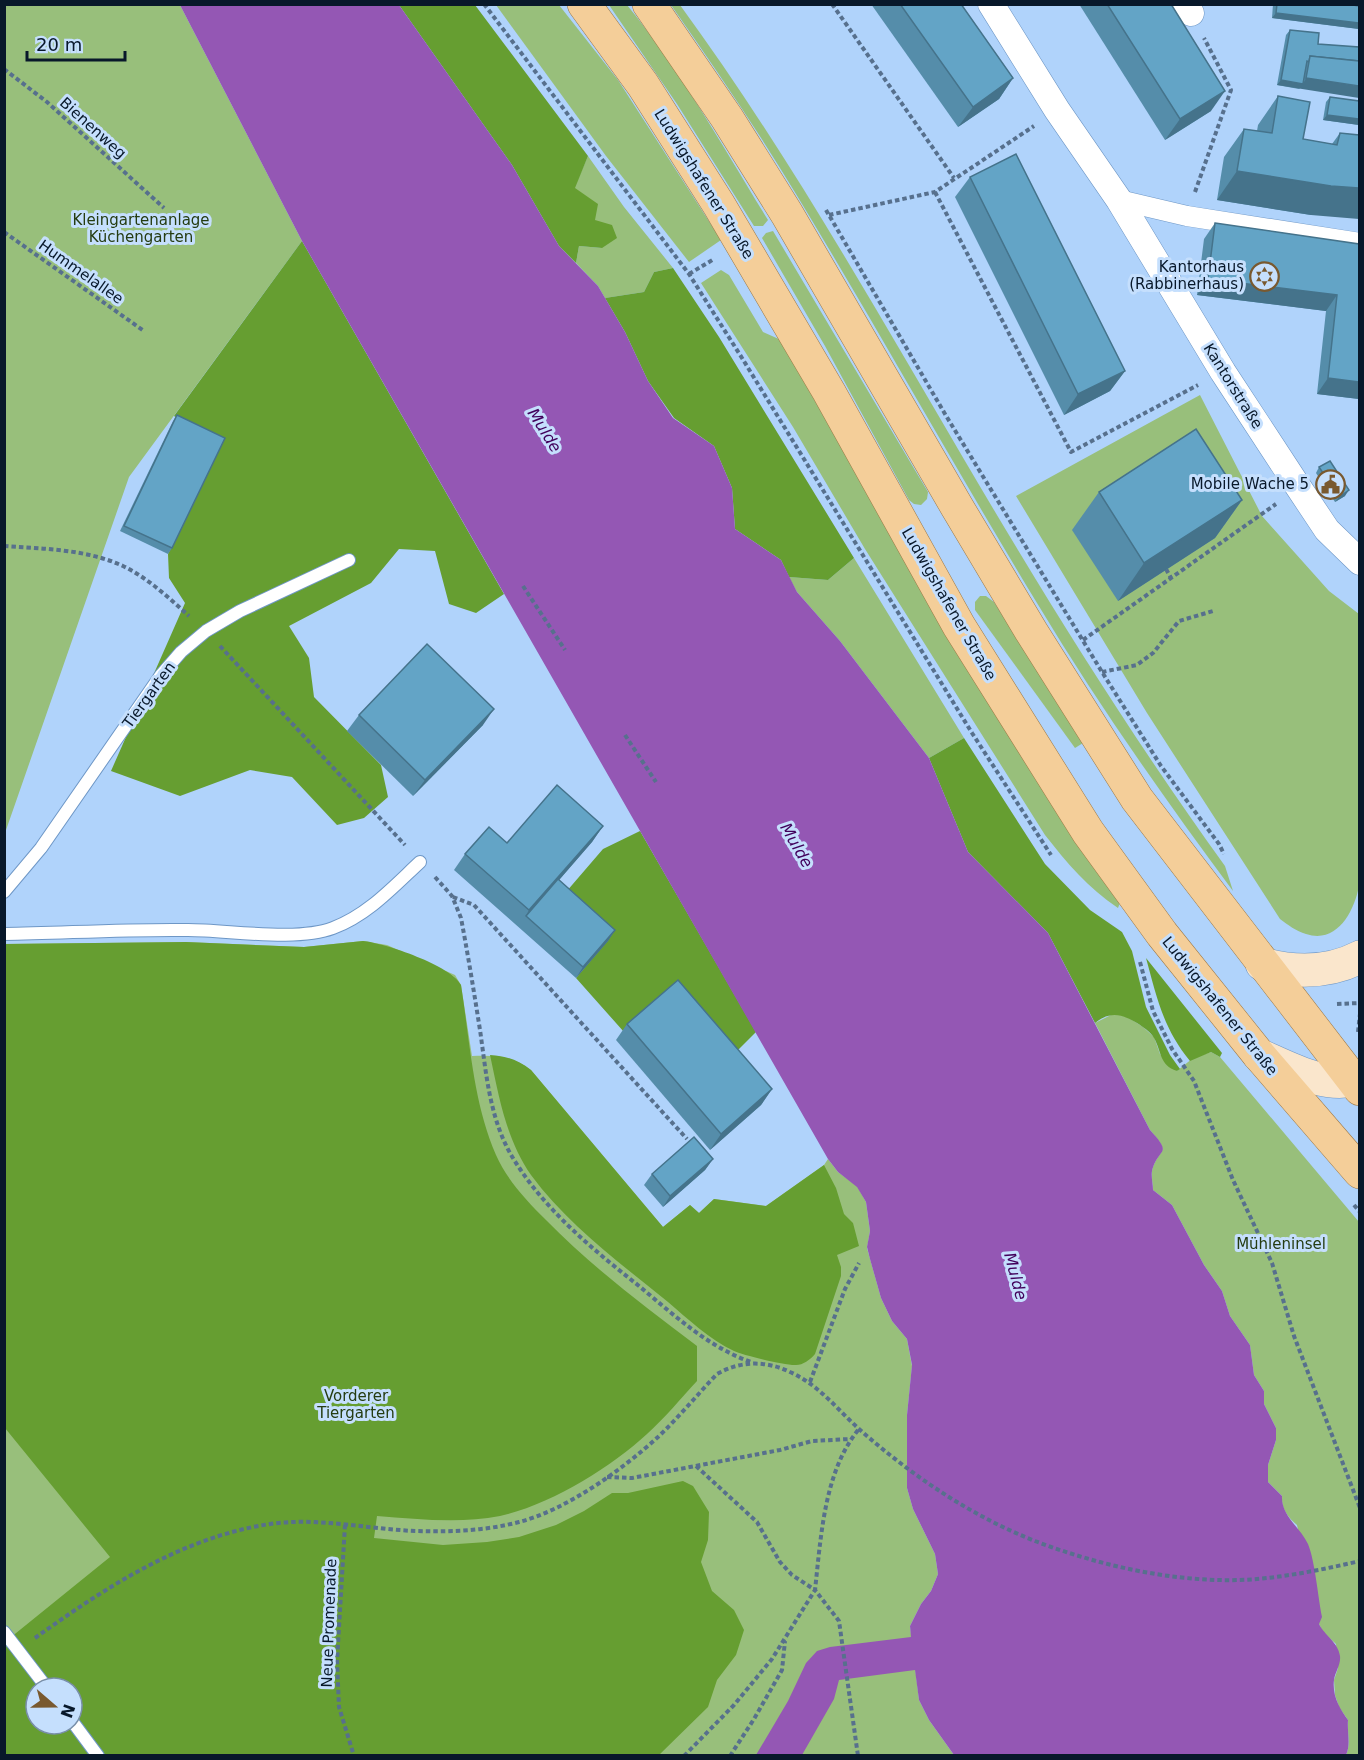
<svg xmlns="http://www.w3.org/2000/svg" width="1364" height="1760" font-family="'DejaVu Sans',sans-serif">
	<rect width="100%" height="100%" fill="#b0d3fb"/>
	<g fill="#98bf7b" fill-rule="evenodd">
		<path d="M5 4 180 5 302 241 129 477 5 833Z"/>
		<path d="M496 5H559L618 80 721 240 689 262 606 156Z"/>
		<path d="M609 5H627C681 71 723 147 768 220L763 226H754L677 104Z"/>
		<path d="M671 5H680C786 150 874 306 965 461 1046 599 1131 736 1225 866L1233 891C1164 798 1097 703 1037 603 955 468 878 329 796 194 757 129 714 67 671 5Z"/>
		<path d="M588 156 624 207 673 268 654 272 644 292 605 298 598 286 576 263 579 246 602 248 595 220 574 188Z"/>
		<path d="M773 231 928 492 927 499 921 505 914 504 909 500 825 346 762 238 766 233Z"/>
		<path d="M721 270 729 275 763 332 781 340 831 429 1121 900 1118 908C1088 888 1067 863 1045 835L865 549 793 427 701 283Z"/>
		<path d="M1200 395 1262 516 1329 591 1359 614V886C1354 912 1337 944 1306 934 1296 931 1288 925 1280 919L1147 713 1016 496Z"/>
		<path d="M854 558 964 738 929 758 840 641 797 592 789 577 828 580Z"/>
		<path d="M980 596H986L994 602 1083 743 1075 748 975 610V602Z"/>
		<path d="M363 941 387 945 455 975 461 985 472 1056C495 1055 512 1056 531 1070L663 1227 690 1205 699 1213 714 1199 766 1206 824 1165 828 1159 838 1172 857 1186 866 1202 870 1231 867 1248 881 1298 892 1321 907 1339 912 1366 907 1415V1488L913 1509 935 1554 938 1574 931 1591 921 1604 910 1626 919 1700 929 1720 954 1755H5L4 944 186 942 304 947ZM36 1688H72V1724H36Z"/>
		<path d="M1113 1014H1123L1143 1027 1154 1037 1160 1054 1177 1071 1193 1058 1211 1052 1220 1057 1359 1222V1755H1346C1351 1745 1347 1732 1348 1720L1339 1707 1335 1695 1334 1680 1338 1668 1336 1644 1323 1632 1319 1624 1297 1525C1288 1517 1281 1509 1282 1496L1268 1482V1465L1276 1440V1428L1264 1404V1391L1254 1375 1250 1345 1230 1316 1222 1291 1204 1265 1172 1205 1153 1190C1153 1184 1151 1177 1152 1171 1158 1147 1173 1156 1150 1130L1095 1023Z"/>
	</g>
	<g fill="#669e31" fill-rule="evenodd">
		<path d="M399 5H475L588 156 575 188 598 204 595 220 612 225 617 238 602 248 579 246 576 263 559 246 512 165Z"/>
		<path d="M302 241 504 594 476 613 449 604 435 551 399 549 371 583 289 626 309 658 314 697 381 765 388 797 364 818 337 825 292 777 250 770 180 796 111 771 185 603 169 578 168 554 221 444 174 416Z"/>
		<path d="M673 268 719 337 854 558 828 580 789 577 781 560 735 529 732 488 714 446 674 418 648 381 625 332 605 298 644 292 654 272Z"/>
		<path d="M964 738 1045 864 1090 910 1122 932 1132 951 1146 1007 1170 1055 1180 1069 1177 1071C1159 1065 1162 1052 1154 1038 1151 1032 1143 1027 1137 1023 1122 1014 1110 1011 1095 1023L1048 933 968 852 929 758Z"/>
		<path d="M640 831 756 1032 739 1049 718 1055 624 1032 576 978 607 941 560 899 603 849Z"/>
		<path d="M363 941C385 943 452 966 461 985 470 1042 473 1102 496 1155 507 1180 527 1201 546 1220 592 1267 644 1306 697 1346V1381C681 1398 665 1418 647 1434 610 1468 550 1505 500 1516 460 1524 417 1519 377 1516L374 1538 443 1545 487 1542 519 1537 556 1525 584 1511 612 1493H628L683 1481 693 1486 709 1512 708 1540 701 1562 712 1591 734 1610 744 1630 736 1655 717 1680 708 1707 659 1755H5V1642L110 1557 5 1428 4 944 186 942 304 947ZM36 1688H72V1724H36Z"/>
		<path d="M1146 958 1222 1053 1220 1057 1211 1052 1190 1061C1163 1028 1157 998 1146 958Z"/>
		<path d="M490 1055C507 1056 518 1060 531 1070L663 1227 690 1205 699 1213 714 1199 766 1206 824 1165 836 1188 844 1214 853 1223 859 1246 837 1255 841 1267V1276L815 1354C810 1360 803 1365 796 1365 787 1366 742 1355 734 1351 709 1339 688 1319 668 1302 620 1263 568 1225 531 1175 506 1139 499 1097 490 1055Z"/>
	</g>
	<path fill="#9457b4" d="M180 5H399L512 165 559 246 598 286 625 332 648 381 673 418 714 446 732 488 735 529 781 560 797 592 840 641 929 758 968 852 1048 933 1150 1130C1174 1156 1158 1147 1152 1171 1151 1177 1153 1184 1153 1190L1172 1205 1204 1265 1222 1291 1230 1316 1250 1345 1254 1375 1264 1391V1404L1276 1428V1440L1268 1465V1482L1282 1496C1281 1516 1300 1527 1308 1544 1315 1561 1318 1597 1322 1617L1319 1624C1325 1636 1338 1642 1340 1656 1341 1665 1335 1672 1334 1680 1332 1696 1340 1709 1348 1720 1347 1732 1351 1745 1346 1755H954L929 1720 919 1700 915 1670 839 1680 834 1699 802 1755H756L788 1701 806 1663 817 1651 830 1647 911 1637 910 1626 921 1604 931 1591 938 1574 935 1554 913 1509 907 1488V1415L912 1365 907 1339 892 1321 881 1298 870 1259 867 1247 870 1231 866 1202 857 1187 838 1172 828 1159 302 241Z"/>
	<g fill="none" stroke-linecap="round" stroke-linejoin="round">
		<defs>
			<g id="service">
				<path d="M4 892 41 848 161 675 181 652 206 631 240 611 349 560"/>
				<path d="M4 934C65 933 127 929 188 930 229 930 296 942 333 928 368 915 394 886 420 862"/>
				<path d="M4 1632 47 1688"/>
				<path d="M72 1721 98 1756"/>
			</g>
			<path id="pedestrian" d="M1119 200 1187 216 1360 243"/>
			<g id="minor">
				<path d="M991 4 1057 110 1119 200 1223 372 1299 488 1327 530 1360 562"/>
				<path d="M1185 4 1191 13"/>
			</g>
			<g id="secondary">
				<path d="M1262 964C1295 973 1329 973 1360 957"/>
				<path d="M1259 1055C1289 1068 1327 1090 1360 1078"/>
			</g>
			<g id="primary">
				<path d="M584 4 643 85 719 205 829 392 959 626 1088 832 1162 934 1259 1055 1360 1172"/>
				<path d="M649 4 727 118 787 214 957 507 1031 631 1137 799 1360 1089"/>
			</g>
		</defs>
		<use href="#service" stroke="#6e97c6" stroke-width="14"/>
		<use href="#pedestrian" stroke="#6e97c6" stroke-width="21"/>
		<use href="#minor" stroke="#6e97c6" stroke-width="27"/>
		<use href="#secondary" stroke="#6e97c6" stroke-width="34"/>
		<use href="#primary" stroke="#9d7946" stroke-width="34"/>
		<g stroke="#57708d" stroke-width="4" stroke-dasharray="4.5 3" stroke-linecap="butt">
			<path d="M484 4 689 274 742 358 972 733 1051 855"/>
			<path d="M832 4 954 178"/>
			<path d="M4 69 47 102 164 208"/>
			<path d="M935 192 1071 452 1198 385"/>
			<path d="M1195 192 1231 90 1204 38"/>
			<path d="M826 210 945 414 1102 672 1161 766 1219 844 1224 854"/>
			<path d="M829 215 935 192 1034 126"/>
			<path d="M4 232 144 331"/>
			<path d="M689 274 714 259"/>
			<path d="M4 546C44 549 86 549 123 566 148 578 169 598 189 616"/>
			<path d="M1166 569 1171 578"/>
			<path d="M523 586 565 650"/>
			<path d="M1083 640 1276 504"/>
			<path d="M220 646 405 845"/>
			<path d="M1102 672 1137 665 1153 653 1179 621 1213 611"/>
			<path d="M625 735 656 782"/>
			<path d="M435 877 452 896 461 918C468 955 474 992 480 1030 486 1071 489 1115 510 1153 541 1207 591 1248 639 1286 674 1315 708 1347 751 1362"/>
			<path d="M453 897 474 905 687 1139"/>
			<path d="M1140 962 1153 1011 1172 1049 1194 1081 1233 1180 1272 1263 1294 1336 1360 1508"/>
			<path d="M1337 1004 1360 1003"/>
			<path d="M1358 1032 1360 1014"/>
			<path d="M1354 1205 1360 1212"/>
			<path d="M810 1382 845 1289 859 1263"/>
			<path d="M696 1466 757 1522 780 1562 792 1575 815 1590C821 1537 824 1471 859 1429"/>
			<path d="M607 1477 632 1478 780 1450 812 1441 850 1439"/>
			<path d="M345 1525 337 1661 339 1707 354 1756"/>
			<path d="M35 1638C105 1588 182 1537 270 1524 317 1517 367 1529 415 1531 450 1532 485 1531 519 1522 566 1510 622 1470 658 1437 679 1417 697 1395 717 1374 740 1361 765 1360 790 1372 819 1385 837 1409 859 1429 911 1475 971 1516 1035 1541 1103 1567 1184 1585 1257 1579 1291 1576 1325 1569 1360 1561"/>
			<path d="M684 1756 734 1705 772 1659 815 1590 839 1621 858 1756"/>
			<path d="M730 1756 754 1719 782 1670 785 1641"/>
		</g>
		<use href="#service" stroke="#fff" stroke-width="12"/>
		<use href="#pedestrian" stroke="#fff" stroke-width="20"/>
		<use href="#minor" stroke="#fff" stroke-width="26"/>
		<use href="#secondary" stroke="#fae6cc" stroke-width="33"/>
		<use href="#primary" stroke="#f4ce99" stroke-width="33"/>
	</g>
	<g fill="#558daa">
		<path d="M871 4H961L1013 78 999 99 958 127Z"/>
		<path d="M1079 4H1171L1211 111 1165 140Z"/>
		<path d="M1273 4H1359V29L1272 18Z"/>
		<path d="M1290 30 1318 44 1359 47 1299 89 1277 85 1286 35Z"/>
		<path d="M1278 96 1303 139 1332 144 1340 133 1359 135 1311 215 1217 200 1224 157 1244 129 1257 131 1258 125Z"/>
		<path d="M1330 97 1359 101V125L1323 120 1326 102Z"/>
		<path d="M970 177 1125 371 1110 391 1064 415 955 197Z"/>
		<path d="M1215 223 1359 244V399L1317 394 1326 311 1197 295 1204 239Z"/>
		<path d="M177 415 172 548 168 554 120 531 173 421Z"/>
		<path d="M1319 467 1345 496 1335 502 1316 473Z"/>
		<path d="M1099 492 1242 500 1215 538 1118 601 1072 530Z"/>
		<path d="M359 715 483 725 413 796 347 731Z"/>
		<path d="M603 826 592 842 559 880 615 930 608 941 576 978 454 870 465 854 507 843Z"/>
		<path d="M627 1024 772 1089 761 1105 710 1150 616 1040Z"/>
		<path d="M713 1159 705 1170 663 1207 644 1185 652 1174Z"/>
	</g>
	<g fill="#45738b">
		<path d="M1276 13 1359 23V29L1272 18Z"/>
		<path d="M1013 78 999 99 958 127 973 107Z"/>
		<path d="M1306 78 1359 86V98L1277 85 1281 80 1303 84Z"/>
		<path d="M1225 91 1211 111 1165 140 1180 119Z"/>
		<path d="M1327 115 1359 119V125L1323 120Z"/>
		<path d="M1237 171 1359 188V219L1311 215 1217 200Z"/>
		<path d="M1208 279 1337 295 1326 311 1197 295Z"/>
		<path d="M1125 371 1110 391 1064 415 1078 394Z"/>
		<path d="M1328 378 1359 382V399L1317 394Z"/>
		<path d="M1349 490 1345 496 1335 502 1339 497Z"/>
		<path d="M1242 500 1215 538 1118 601 1144 563Z"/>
		<path d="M494 709 483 725 413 796 425 780Z"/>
		<path d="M603 826 592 842 527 917 526 916 529 910Z"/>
		<path d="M615 930 608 941 576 978 583 967Z"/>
		<path d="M772 1089 761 1105 710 1150 721 1134Z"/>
		<path d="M713 1159 705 1170 663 1207 670 1196Z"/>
	</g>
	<g fill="#63a4c6" stroke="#45738b" stroke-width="1.5">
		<path d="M900 4H961L1013 78 973 107Z"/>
		<path d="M1107 4H1171L1225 91 1180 119Z"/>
		<path d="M1277 4H1346L1359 6V23L1276 13Z"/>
		<path d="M1290 30 1319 33 1318 44 1359 47V61L1310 56 1309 62 1307 61 1303 84 1281 80Z"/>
		<path d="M1310 56 1359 61V86L1306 78Z"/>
		<path d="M1278 96 1310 102 1303 139 1337 145 1340 133 1359 135V188L1331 186 1237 171 1244 129 1272 133Z"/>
		<path d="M1330 97 1359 101V119L1327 115Z"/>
		<path d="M1016 154 1125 371 1078 394 970 177Z"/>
		<path d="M1215 223 1359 244V382L1328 378 1337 295 1208 279Z"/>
		<path d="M177 415 225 438 172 548 124 526Z"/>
		<path d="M1196 429 1242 500 1144 563 1099 492Z"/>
		<path d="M1330 461 1349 490 1339 497 1319 467Z"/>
		<path d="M427 644 494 709 425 780 359 715Z"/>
		<path d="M557 785 603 826 529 910 465 854 489 827 507 843Z"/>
		<path d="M558 879 615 930 583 967 526 916Z"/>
		<path d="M678 980 772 1089 721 1134 627 1024Z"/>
		<path d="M694 1137 713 1159 670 1196 652 1174Z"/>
	</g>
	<defs>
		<symbol id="synagogue-ring" viewBox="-11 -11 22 22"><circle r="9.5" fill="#c5dffd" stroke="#79592f" stroke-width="1.5"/><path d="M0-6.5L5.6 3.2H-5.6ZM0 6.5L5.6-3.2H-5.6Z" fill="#79592f"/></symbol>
		<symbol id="civic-ring" viewBox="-11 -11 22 22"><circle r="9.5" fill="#c5dffd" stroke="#79592f" stroke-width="1.5"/><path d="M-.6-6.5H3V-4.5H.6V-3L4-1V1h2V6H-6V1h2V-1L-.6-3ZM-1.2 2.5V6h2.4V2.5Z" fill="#79592f"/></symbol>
	</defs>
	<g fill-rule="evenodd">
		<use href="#synagogue-ring" x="1248" y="260" width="33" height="33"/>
		<use href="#civic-ring" x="1314" y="468" width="33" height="33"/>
	</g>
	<g text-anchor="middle" stroke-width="6" stroke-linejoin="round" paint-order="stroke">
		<g font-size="15" fill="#08182a" stroke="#c5dffd">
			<text transform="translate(93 128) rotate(42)" y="5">Bienenweg</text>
			<text transform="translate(704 184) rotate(58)" y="5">Ludwigshafener Straße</text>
			<text transform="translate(81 272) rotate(35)" y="5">Hummelallee</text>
			<text transform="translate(1233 386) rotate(58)" y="5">Kantorstraße</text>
			<text transform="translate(949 604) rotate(60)" y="5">Ludwigshafener Straße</text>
			<text transform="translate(149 695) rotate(-54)" y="5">Tiergarten</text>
			<text transform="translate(1220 1006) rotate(51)" y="5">Ludwigshafener Straße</text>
			<text transform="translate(329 1623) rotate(-88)" y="5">Neue Promenade</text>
		</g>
		<g font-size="15" fill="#253c11" stroke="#c5dffd">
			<text x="141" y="225">Kleingartenanlage<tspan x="141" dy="17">Küchengarten</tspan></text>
			<text x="1281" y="1249">Mühleninsel</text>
			<text x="356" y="1401">Vorderer<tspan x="356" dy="17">Tiergarten</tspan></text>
		</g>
		<g font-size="15" fill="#08182a" stroke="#c5dffd" text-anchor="end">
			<text x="1244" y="272">Kantorhaus<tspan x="1244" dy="17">(Rabbinerhaus)</tspan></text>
			<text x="1309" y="489">Mobile Wache 5</text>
		</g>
		<g font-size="16" font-style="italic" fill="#41005b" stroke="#c5dffd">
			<text transform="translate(545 430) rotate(58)" y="6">Mulde</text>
			<text transform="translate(797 845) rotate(60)" y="6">Mulde</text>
			<text transform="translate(1016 1276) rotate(75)" y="6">Mulde</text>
		</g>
	</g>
	<rect width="1364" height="1760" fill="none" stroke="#08182a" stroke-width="12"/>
	<g transform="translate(54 1706) rotate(110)"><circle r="28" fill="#c5dffd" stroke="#798fa9" stroke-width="1.5"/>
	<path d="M0-4.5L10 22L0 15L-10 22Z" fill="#79592f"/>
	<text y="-9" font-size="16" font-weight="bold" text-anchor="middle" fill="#08182a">N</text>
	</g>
	<path d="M27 51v9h98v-9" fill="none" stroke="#08182a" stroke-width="3"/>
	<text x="36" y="51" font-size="18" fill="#08182a" stroke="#c5dffd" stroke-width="4.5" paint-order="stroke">20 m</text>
</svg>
